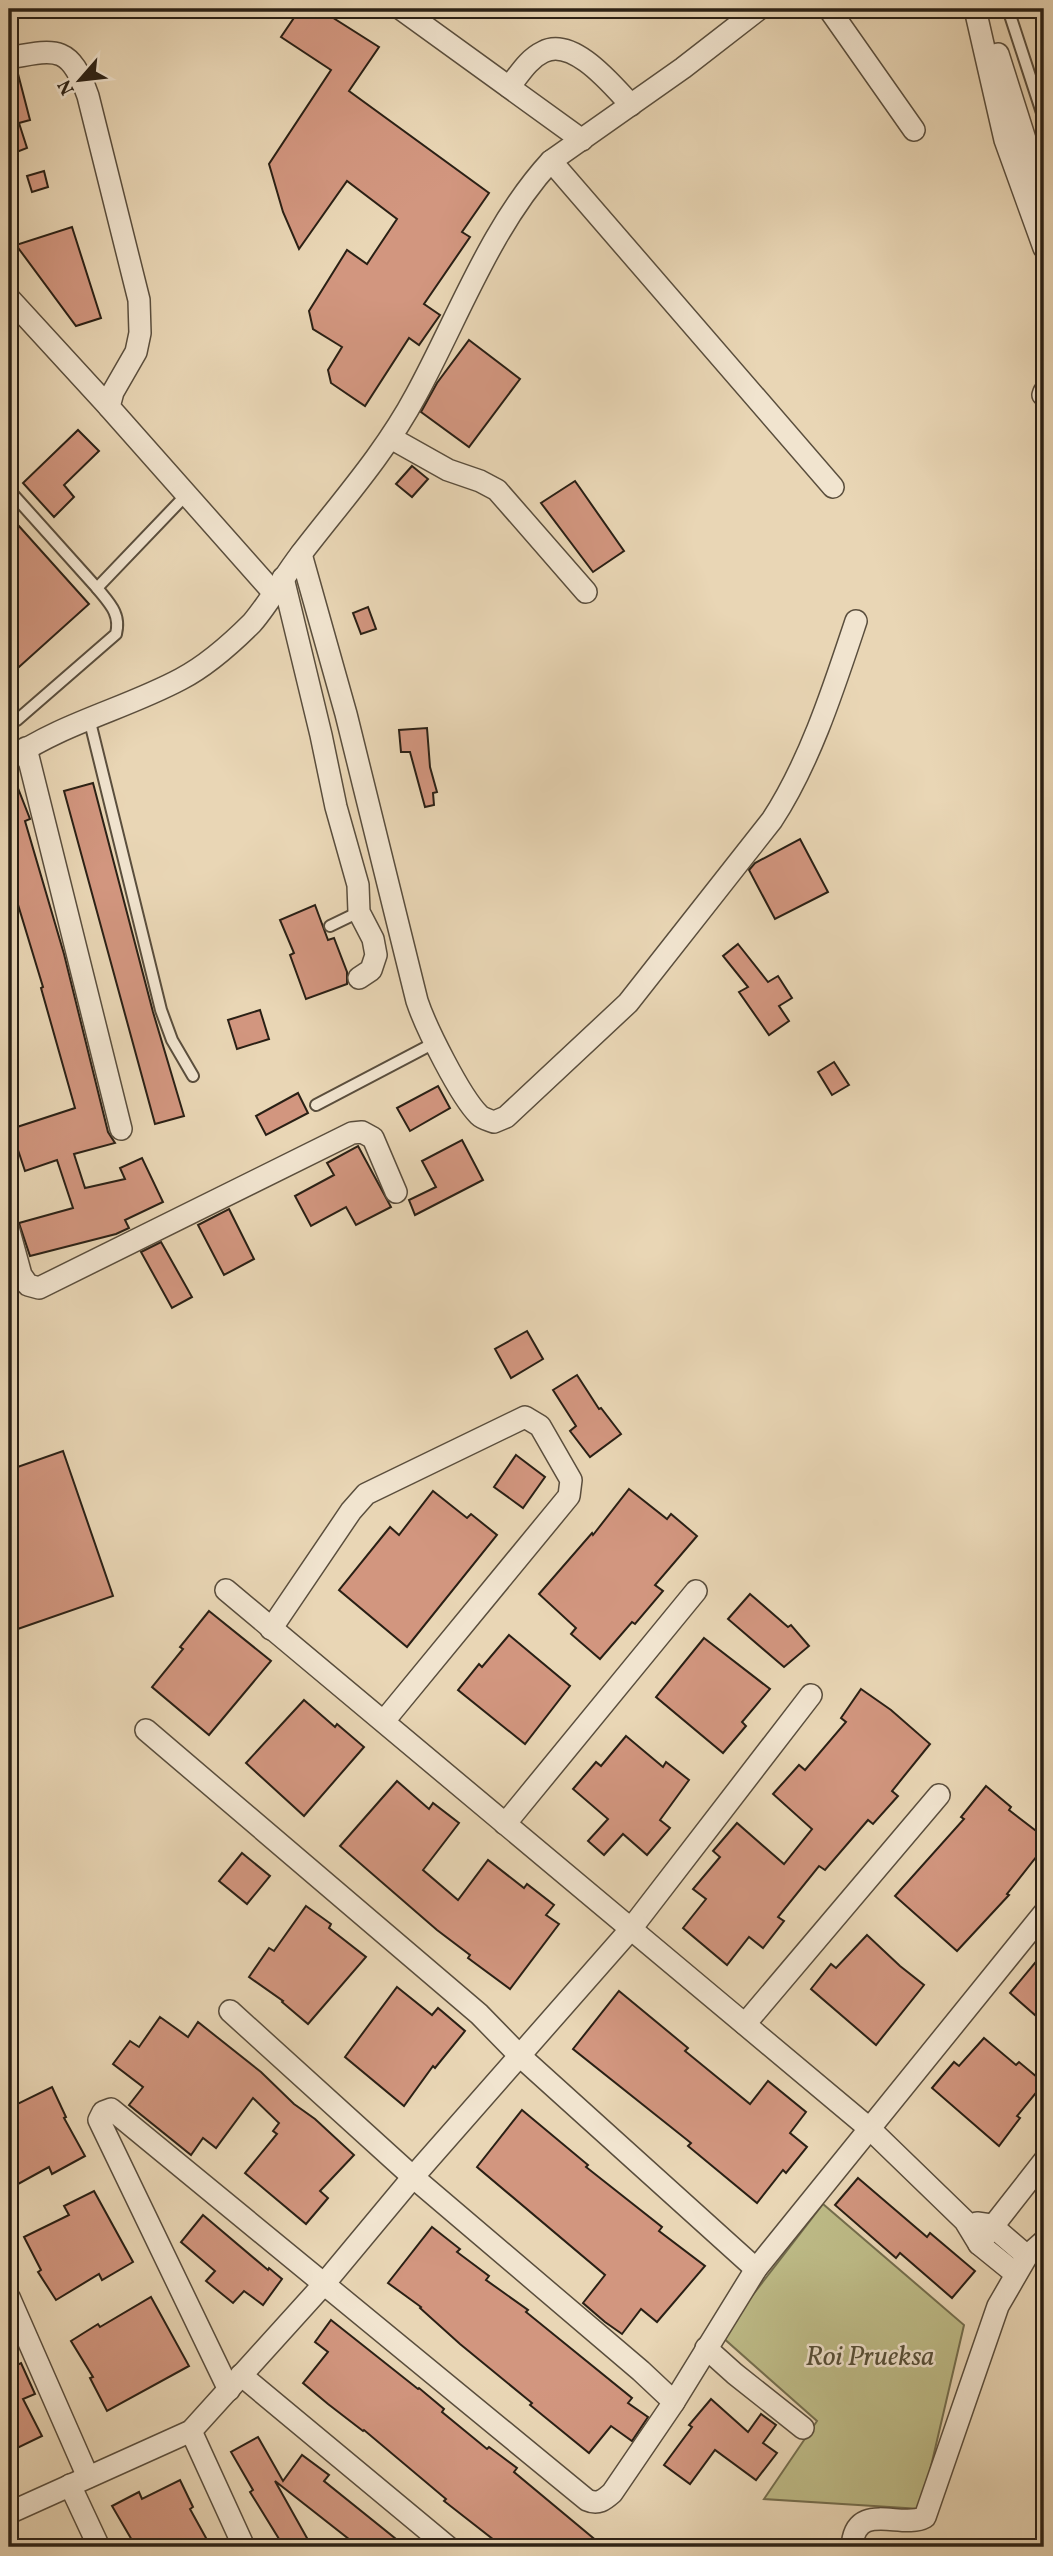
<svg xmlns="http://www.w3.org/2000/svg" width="1053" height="2556" font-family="Vollkorn,serif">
	<rect width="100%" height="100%" fill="#e9d6b5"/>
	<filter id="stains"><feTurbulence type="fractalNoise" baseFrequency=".00286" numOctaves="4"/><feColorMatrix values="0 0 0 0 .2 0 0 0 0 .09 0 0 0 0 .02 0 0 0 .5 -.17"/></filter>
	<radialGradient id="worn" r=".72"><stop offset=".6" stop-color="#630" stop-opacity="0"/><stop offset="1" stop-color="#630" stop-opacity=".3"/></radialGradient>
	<path fill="#bebc88" stroke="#746e4e" stroke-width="2" d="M823 2204 964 2325 921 2509 764 2499 817 2421 721 2336Z"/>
	<g fill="#d2967f" stroke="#2a2015" stroke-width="2">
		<path d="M300 9H319L379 47 349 91 489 193 462 232 470 237 424 304 440 315 419 345 409 338 365 406 331 383 328 370 342 347 313 329 309 311 347 250 367 264 397 219 347 181 299 249 283 212 269 164 331 70 281 37Z"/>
		<path d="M17 70 30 120 19 123 27 148 9 155V71Z"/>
		<path d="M44 171 48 187 32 192 27 176Z"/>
		<path d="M72 227 101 318 76 326 16 245Z"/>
		<path d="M469 340 520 379 469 447 421 412 437 383Z"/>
		<path d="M78 430 99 451 64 485 74 497 54 517 23 483Z"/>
		<path d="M412 466 428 479 412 497 396 484Z"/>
		<path d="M575 481 624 551 593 572 541 503Z"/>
		<path d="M9 515 89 604 9 676Z"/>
		<path d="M368 607 376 629 361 634 353 613Z"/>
		<path d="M427 728 430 767 437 792 433 793 434 805 425 807 410 752H401L399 730Z"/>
		<path d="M9 773H12L30 819 25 821 64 954 108 1132 115 1143 74 1154 85 1188 125 1179 120 1168 142 1158 163 1202 125 1220 129 1228 116 1234 30 1256 19 1223 73 1208 57 1160 25 1171 11 1129 75 1108 41 988 43 987 9 875Z"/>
		<path d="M93 783 153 1012 184 1116 155 1124 64 791Z"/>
		<path d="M800 839 828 892 775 919 749 870 755 863Z"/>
		<path d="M315 905 328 940 334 938 347 972V984L306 999 290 955 294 953 280 920Z"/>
		<path d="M738 944 768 982 778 976 792 998 779 1006 789 1021 769 1035 739 992 748 987 723 956Z"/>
		<path d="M260 1010 269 1039 237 1049 228 1020Z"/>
		<path d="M834 1062 849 1085 832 1095 818 1072Z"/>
		<path d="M438 1086 450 1108 410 1131 397 1108Z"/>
		<path d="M298 1093 308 1113 266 1135 256 1116Z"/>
		<path d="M462 1140 483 1180 415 1215 409 1200 436 1187 422 1161Z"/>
		<path d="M358 1146 391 1207 356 1225 346 1207 311 1226 295 1196 334 1175 327 1163Z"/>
		<path d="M229 1209 254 1259 224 1275 198 1225Z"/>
		<path d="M161 1242 192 1297 172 1308 141 1252Z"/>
		<path d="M527 1331 543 1359 511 1378 495 1349Z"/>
		<path d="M577 1375 599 1409 601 1408 621 1434 590 1457 570 1431 576 1426 553 1390Z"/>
		<path d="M63 1451 113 1596 9 1632V1470Z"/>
		<path d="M516 1455 545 1477 523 1508 494 1487Z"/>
		<path d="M629 1489 667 1519 671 1514 697 1536 655 1585 663 1591 635 1624 632 1622 600 1659 571 1634 576 1628 539 1594 592 1533 593 1535Z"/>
		<path d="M433 1491 467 1518 471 1514 497 1535 407 1647 339 1590 390 1527 399 1535Z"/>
		<path d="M750 1594 788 1627 791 1625 809 1646 784 1667 728 1619Z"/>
		<path d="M209 1611 271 1661 209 1735 152 1687 183 1649 180 1647Z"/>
		<path d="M509 1635 570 1686 525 1744 458 1690 479 1664 482 1667Z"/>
		<path d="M704 1638 770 1689 742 1722 746 1726 723 1753 656 1697Z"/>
		<path d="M861 1689 891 1710 930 1744 892 1791 898 1796 873 1824 868 1820 825 1870 819 1866 778 1917 784 1921 763 1948 749 1937 727 1965 683 1928 706 1899 693 1889 720 1857 713 1851 737 1823 784 1864 812 1829 773 1794 799 1765 805 1770 846 1722 841 1718Z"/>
		<path d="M304 1700 335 1727 337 1724 364 1747 304 1816 246 1763Z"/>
		<path d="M626 1736 663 1767 666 1762 689 1780 660 1820 670 1828 647 1855 623 1834 604 1855 588 1841 608 1819 573 1789 596 1762 601 1766Z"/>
		<path d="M397 1781 429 1809 433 1803 459 1823 423 1870 458 1900 488 1860 524 1888 527 1884 554 1905 546 1915 559 1924 510 1989 468 1958 470 1955 437 1930 340 1846Z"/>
		<path d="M986 1786 1011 1807 1009 1810 1044 1837V1847L1007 1894 1009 1895 957 1951 895 1896 964 1819 961 1817Z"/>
		<path d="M242 1853 270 1876 247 1904 219 1881Z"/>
		<path d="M306 1906 331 1924 329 1928 366 1957 308 2024 282 2002 283 2001 249 1977 269 1948 274 1951Z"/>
		<path d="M867 1935 900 1966 924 1985 876 2045 811 1989 831 1964 836 1968Z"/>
		<path d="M1044 1952V2023L1010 1993Z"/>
		<path d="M397 1987 432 2015 438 2008 465 2031 435 2068 433 2066 404 2106 345 2057Z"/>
		<path d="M619 1991 688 2048 685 2051 750 2104 768 2081 806 2112 790 2133 807 2147 786 2173 783 2170 757 2203 688 2146 691 2143 573 2049Z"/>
		<path d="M160 2017 188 2037 198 2022 261 2072 294 2104 315 2119 354 2155 320 2191 328 2198 306 2224 245 2173 277 2134 273 2131 279 2123 253 2098 216 2148 203 2138 191 2155 129 2105 143 2087 113 2064 130 2041 139 2047Z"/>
		<path d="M984 2038 1016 2065 1019 2062 1044 2083 1017 2116 1020 2118 999 2146 932 2088 954 2062 959 2066Z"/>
		<path d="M52 2087 66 2117 64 2118 85 2156 52 2174 49 2167 9 2189V2108Z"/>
		<path d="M522 2110 588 2165 586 2167 662 2227 659 2231 705 2266 657 2322 641 2309 622 2334 605 2322 583 2303 605 2275 477 2167Z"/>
		<path d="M858 2178 927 2237 930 2233 975 2271 952 2298 900 2253 896 2258 835 2205Z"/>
		<path d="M94 2191 133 2262 102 2280 99 2274 56 2300 38 2272 41 2270 24 2237 69 2215 64 2206Z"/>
		<path d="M203 2215 268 2270 269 2268 282 2279 263 2305 244 2291 233 2303 206 2281 215 2271 181 2242Z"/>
		<path d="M432 2227 460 2249 457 2252 489 2276 486 2280 528 2310 526 2312 632 2398 628 2403 648 2417 632 2441 611 2426 589 2453 530 2405 532 2403 460 2344 420 2308 421 2307 388 2283Z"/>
		<path d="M151 2297 189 2366 107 2411 90 2378 93 2377 71 2341 98 2324 100 2327Z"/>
		<path d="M331 2320 418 2389 419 2388 444 2409 442 2412 487 2449 489 2447 517 2468 514 2472 604 2547H503L444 2501 446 2499 364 2430 363 2431 328 2404 303 2383 328 2352 315 2342Z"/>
		<path d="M21 2363 35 2394 23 2399 42 2436 9 2452V2369Z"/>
		<path d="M711 2399 748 2432 761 2414 776 2425 763 2443 777 2453 756 2480 715 2450 690 2484 664 2465 692 2427 689 2425Z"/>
		<path d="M258 2437 283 2481 302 2455 329 2475 324 2481 406 2547H359L275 2481 312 2547H284L250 2492 253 2490 231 2452Z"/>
		<path d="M180 2480 193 2507 190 2509 211 2547H136L112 2506 139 2492 142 2499Z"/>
	</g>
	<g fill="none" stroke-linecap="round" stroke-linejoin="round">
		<defs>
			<g id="lane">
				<path d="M1008 9 1044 119"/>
				<path d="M1044 9V10"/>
				<path d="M9 490 97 588 187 494"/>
				<path d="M89 718 161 1010 172 1040 193 1076"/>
				<path d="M9 723 17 720 116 634C121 614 110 604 97 588"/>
				<path d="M330 926 359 912"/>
				<path d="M316 1105 436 1042"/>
			</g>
			<g id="street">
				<path d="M401 9 582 140"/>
				<path d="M829 9 914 130"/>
				<path d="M975 9 1005 140 1044 248"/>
				<path d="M998 54 1044 199"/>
				<path d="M9 58C57 49 70 45 88 96L139 300 140 333 136 352 113 392 109 407 273 592"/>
				<path d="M509 87C519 75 528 59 543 52 573 36 613 86 631 105"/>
				<path d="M551 161 833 487"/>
				<path d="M9 298 109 407"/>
				<path d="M1043 395 1044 392"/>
				<path d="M391 438 448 470 480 481 497 490 586 592"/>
				<path d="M301 554 346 714 417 1001C426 1028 460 1096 479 1115 483 1119 489 1120 494 1122L506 1117 628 1003 772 820C810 762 834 687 856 621"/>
				<path d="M283 578 321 735 336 807 358 885 359 912 373 939 376 955 371 970 359 978"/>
				<path d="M26 748 121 1129"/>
				<path d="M9 760C62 723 125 709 181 679 206 666 232 643 252 623 270 602 284 576 301 554 341 502 385 453 416 395 458 318 491 226 551 161L683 68 759 9"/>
				<path d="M9 1231 21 1275 28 1285 39 1288 352 1133 362 1132 373 1138 396 1192"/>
				<path d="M226 1590 870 2129 965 2221 979 2244 1016 2274"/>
				<path d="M271 1629 351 1511 366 1494 525 1417 540 1426 571 1480 569 1496 384 1721"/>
				<path d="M146 1730 479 2014 520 2056 756 2269"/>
				<path d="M505 1824 696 1591"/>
				<path d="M230 2011 413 2177 641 2371 674 2402"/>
				<path d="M745 2024 939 1795"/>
				<path d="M977 2223 991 2225 1027 2256"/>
				<path d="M979 2244 1044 2161"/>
				<path d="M9 2297 88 2477"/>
				<path d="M706 2348 735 2374 803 2428"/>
				<path d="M241 2375 448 2547"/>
				<path d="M229 2390 99 2120 103 2112 111 2109 587 2500C598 2505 604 2500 612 2493L674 2402 756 2269 1044 1913"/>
				<path d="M191 2431 244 2547"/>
				<path d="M70 2485 99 2547"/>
				<path d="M9 2513 191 2431 324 2284 413 2177 630 1930 811 1695"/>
				<path d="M852 2547C855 2499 902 2530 925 2517L998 2306 1027 2256 1044 2241"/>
			</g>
		</defs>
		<use href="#lane" stroke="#5a4e3d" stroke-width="14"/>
		<use href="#street" stroke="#5a4e3d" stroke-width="24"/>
		<use href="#lane" stroke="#f1e4cf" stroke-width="10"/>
		<use href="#street" stroke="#f1e4cf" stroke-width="21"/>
	</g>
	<g text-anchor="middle" stroke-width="5" stroke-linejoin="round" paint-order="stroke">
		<g font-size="28" font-style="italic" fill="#564f38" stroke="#f1e4cf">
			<text x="870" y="2365">Roi Prueksa</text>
		</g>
	</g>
	<rect width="1053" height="2556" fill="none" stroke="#e9d6b5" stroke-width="35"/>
	<rect x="10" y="10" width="1032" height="2535" fill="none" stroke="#2a2015" stroke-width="3.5"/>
	<rect x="18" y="18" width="1018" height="2521" fill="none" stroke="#2a2015" stroke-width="2"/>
	<g transform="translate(80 80) rotate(242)" stroke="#f1e4cf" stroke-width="5" paint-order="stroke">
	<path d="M0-5L12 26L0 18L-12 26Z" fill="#2a2015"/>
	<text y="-10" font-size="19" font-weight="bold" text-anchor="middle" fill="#2a2015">N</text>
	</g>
	<rect width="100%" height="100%" filter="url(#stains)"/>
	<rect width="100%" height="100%" fill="url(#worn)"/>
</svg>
